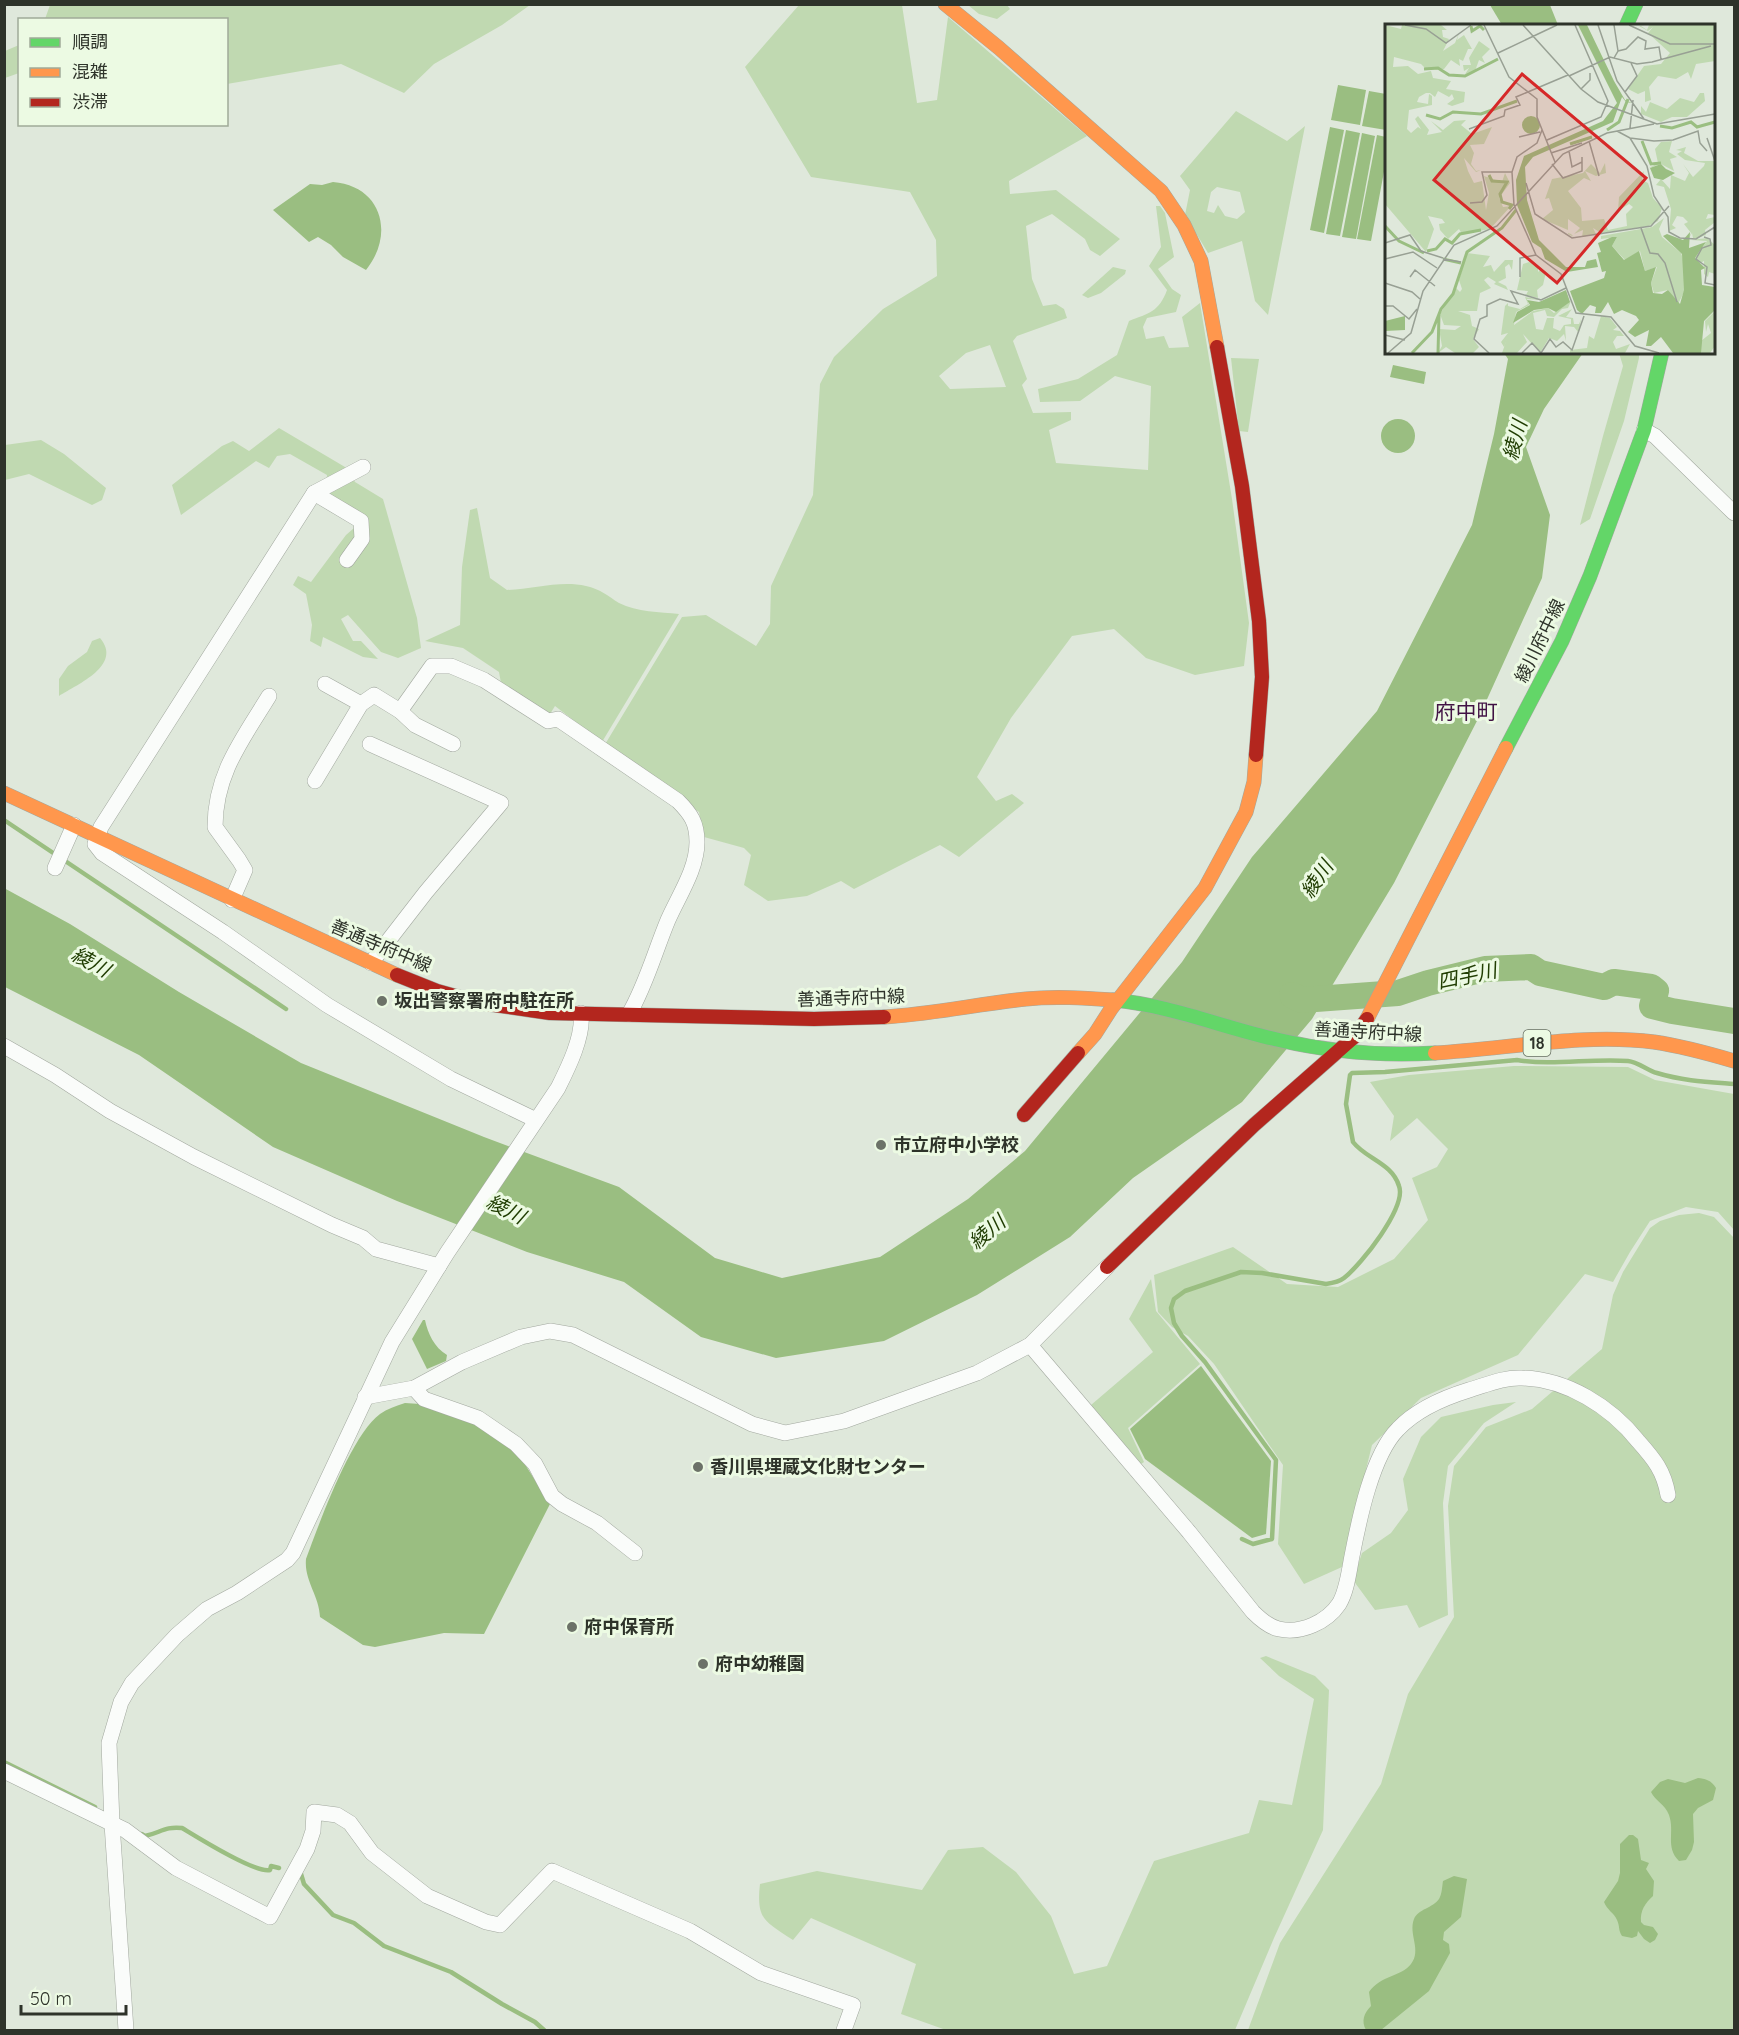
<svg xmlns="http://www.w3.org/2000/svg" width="1739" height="2035" font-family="Quicksand,'Noto Sans JP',sans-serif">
	<rect width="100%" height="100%" fill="#dfe8db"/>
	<g fill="#c0d9b1" fill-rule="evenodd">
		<path d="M50 5 530 4V5L502 25 434 64 404 93 341 64 227 84 226 20 45 19Z"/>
		<path d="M799 5H902L917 103 937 100 948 17 1087 136 1009 181 1010 194 1056 190 1120 239 1100 256 1090 250 1085 239 1052 214 1026 226 1032 279 1043 306 1056 304 1064 309 1067 318 1017 336 1013 341 1027 379 1022 385 1033 413 1071 412V420L1049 430 1056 463 1148 470 1151 386 1115 376 1080 401 1040 402 1038 389 1078 379 1117 355 1129 321C1149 313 1159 312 1167 290L1149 266 1161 247 1156 206H1160L1165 213 1174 257 1158 269 1172 289 1181 295 1176 312 1147 318 1143 327 1146 339 1164 336 1169 348 1189 347 1182 317 1200 303 1232 499 1249 623 1244 666 1195 675 1146 658 1114 629 1072 636 1011 718 977 777 996 801 1012 794 1024 803 959 857 940 845 854 889 841 881 807 896 768 901 744 885 751 855 744 848 704 837 699 812 604 746 682 617 706 615 756 646 770 624 771 586 813 495 820 384 834 357 883 309 937 276 936 240 910 192 811 177 745 67ZM990 345 1006 387 950 389 939 376 966 353Z"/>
		<path d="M968 5H1007L1010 9 997 19 979 14Z"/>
		<path d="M19 45V73L5 78V51Z"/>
		<path d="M1236 111 1287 141 1305 126 1268 315 1255 301 1242 241 1208 253 1185 215 1190 190 1180 176ZM1217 187 1240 192 1245 212 1237 219 1225 216 1218 205 1214 213 1207 211 1211 192Z"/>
		<path d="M1113 267 1126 270 1125 274 1101 293 1088 298 1082 295Z"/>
		<path d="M1619 353H1639V358L1624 421 1590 519 1580 525 1603 436 1623 366Z"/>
		<path d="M1231 358 1259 359 1248 432 1239 431Z"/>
		<path d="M279 428 345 467 355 482 383 499 417 618 421 648 398 658 381 652 348 615 341 619 353 641H361L378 659 363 657 323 637 321 647 310 641 312 625 306 594 293 585 298 576 311 582 346 535 354 528 345 504 326 493 327 475 290 454 277 456 269 468 256 461 181 515 172 485 222 446 233 441 249 451Z"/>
		<path d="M41 440 64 454 106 488 102 500 92 505 29 474 5 480V445Z"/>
		<path d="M477 508 490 578 507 590C533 589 561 580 586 586 600 589 608 596 619 603 637 612 660 612 679 614L602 742 555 706 550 714 501 683 499 672 463 648 425 641 460 625 462 567 470 510Z"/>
		<path d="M100 638C123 665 78 684 59 696V679L68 666 87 652 92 641Z"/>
		<path d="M1514 1066 1628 1067 1655 1080 1734 1094V1230L1718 1212 1686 1207 1650 1221 1630 1252 1613 1282 1585 1274 1518 1355 1421 1398 1372 1445 1342 1567 1304 1584 1278 1544 1283 1465 1214 1364 1188 1336 1172 1327 1158 1312 1154 1275 1233 1247 1287 1284 1338 1287 1394 1259 1428 1220 1412 1178 1437 1167 1448 1149 1417 1118 1390 1141 1394 1116 1370 1082 1409 1075Z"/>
		<path d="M1699 1213 1714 1217 1734 1238V2030H1248L1280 1943 1381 1784 1408 1694 1454 1617 1448 1506 1454 1466 1486 1427 1532 1409 1602 1349 1613 1295 1623 1272 1650 1228 1660 1221 1679 1215Z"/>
		<path d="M1151 1279 1156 1311 1200 1364 1128 1428 1144 1462 1141 1464 1091 1405 1153 1352 1129 1319Z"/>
		<path d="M1516 1402 1484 1423 1448 1466 1443 1503 1448 1615 1419 1628 1407 1605 1375 1610 1353 1580 1362 1553 1391 1533 1408 1510 1403 1479 1421 1437 1441 1417 1493 1405Z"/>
		<path d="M1266 1656 1315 1676 1329 1690 1323 1830 1274 1938 1235 2030H946L901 2014 916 1964 811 1918 793 1940C765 1921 756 1920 760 1884L817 1871 922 1890 948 1850 983 1847 1016 1872 1051 1916 1074 1974 1107 1966 1154 1861 1249 1833 1259 1800 1292 1805 1314 1699 1279 1676 1260 1658Z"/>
	</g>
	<g fill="#9abe81">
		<path d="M1490 5H1550L1558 25H1502Z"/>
		<path d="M1338 85 1366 90 1360 125 1331 120Z"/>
		<path d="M1369 91 1386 94V130L1362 126Z"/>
		<path d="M1330 127 1344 130 1324 233 1310 230Z"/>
		<path d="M1346 130 1360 133 1340 236 1326 234Z"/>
		<path d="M1362 133 1375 136 1356 239 1342 237Z"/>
		<path d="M1377 135 1386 137V161L1371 241 1357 239Z"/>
		<path d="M333 182C382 186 395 234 366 270L343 257 331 245 318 237 309 242 273 210 310 184 322 185Z"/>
		<path d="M1504 353H1583L1544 409 1526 447 1550 515 1542 578 1479 717 1394 883 1312 1019 1242 1102 1133 1178 1070 1237 977 1295 884 1341 776 1358 701 1337 624 1282 527 1252 397 1201 273 1147 139 1055 5 987 4 888 70 924 179 992 301 1063 484 1137 619 1187 715 1258 782 1278 880 1257 968 1199 1025 1151 1182 962 1252 857 1377 711 1472 525 1494 434 1508 359Z"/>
		<path d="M1393 365 1426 372 1424 384 1390 377Z"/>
		<circle cx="1398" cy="436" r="17"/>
		<path d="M423 1320H425C428 1334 434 1347 447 1355L446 1361 427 1369 412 1339Z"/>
		<path d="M1201 1366 1271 1461 1266 1534 1252 1538 1145 1459 1130 1429Z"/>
		<path d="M405 1403 420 1404 488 1429 521 1458 550 1504 484 1634 444 1633 375 1647 363 1645 320 1617C319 1595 304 1581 306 1559 319 1524 351 1435 380 1414 387 1409 396 1406 405 1403Z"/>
		<path d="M1698 1778C1706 1779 1711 1780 1716 1788L1713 1800 1698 1808 1693 1814 1694 1842 1692 1850 1686 1860 1679 1861C1665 1847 1675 1832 1669 1815 1665 1804 1655 1801 1651 1792L1660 1782 1668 1779 1685 1783Z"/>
		<path d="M1629 1835H1633L1638 1839 1641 1860 1649 1863 1646 1869 1654 1881 1653 1896C1645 1903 1640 1911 1641 1922L1644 1925 1653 1927 1658 1934 1655 1940 1650 1943 1644 1939 1638 1931 1637 1936 1632 1938 1622 1936C1618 1930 1620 1926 1617 1920 1614 1913 1607 1910 1604 1902L1618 1881 1620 1873V1844Z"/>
		<path d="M1454 1876 1467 1879 1461 1917 1444 1932 1443 1940 1449 1944 1450 1953 1429 1991 1381 2030H1366C1361 2021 1364 2013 1371 2006L1369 1992C1381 1975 1401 1977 1411 1964 1422 1950 1408 1934 1414 1919 1418 1909 1433 1908 1439 1899 1442 1894 1442 1887 1443 1881Z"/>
	</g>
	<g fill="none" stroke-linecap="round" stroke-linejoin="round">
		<g stroke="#9abe81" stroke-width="4.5">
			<path d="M4 820 286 1009"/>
			<path d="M1242 1539 1253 1544 1272 1539 1276 1460 1205 1362 1182 1336 1174 1323 1171 1308 1174 1299 1185 1291 1241 1272 1262 1273 1326 1284C1333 1283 1339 1282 1344 1278 1361 1265 1407 1207 1399 1186 1392 1163 1366 1159 1353 1142L1346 1104 1350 1075 1352 1073 1385 1072 1517 1060C1553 1066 1591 1058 1628 1061 1638 1062 1647 1070 1657 1073 1683 1081 1708 1082 1734 1084"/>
			<path d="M4 1762 95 1807"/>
			<path d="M142 1834 145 1836C160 1833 165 1826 182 1828 197 1837 256 1874 270 1870L271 1866 279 1868"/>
			<path d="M301 1874 304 1884 333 1915 354 1923 384 1946 451 1972 502 2004 535 2022 544 2030"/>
		</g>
		<path stroke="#9abe81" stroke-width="26" d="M1292 995 1302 1000 1398 993 1428 983 1485 969 1531 967 1540 973 1604 987 1614 982 1651 987 1656 991 1652 1006 1672 1011 1734 1021"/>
		<defs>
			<g id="street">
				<path d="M1644 430 1655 436 1734 513"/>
				<path d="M363 467 314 493 101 827 95 844 102 853 223 932 327 1005 451 1079 536 1120"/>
				<path d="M314 493 361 521 362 539 347 560"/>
				<path d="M325 684 361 704"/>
				<path d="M400 711 415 725 453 744"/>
				<path d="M370 744 501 803 426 892 371 963"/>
				<path d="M315 781 361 704 374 695 400 711 432 666H451L484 680 548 721 558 719 678 801C691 814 697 823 697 842 697 869 679 895 668 920 655 951 646 985 629 1014"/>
				<path d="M55 868 74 825"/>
				<path d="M232 900 245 870 239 860 215 827C215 774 242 740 269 696"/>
				<path d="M4 1046 55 1075 110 1111 194 1157 332 1225 363 1238 376 1249 439 1266"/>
				<path d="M1030 1345 1189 1532 1253 1612C1260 1619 1269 1627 1279 1629 1301 1634 1327 1622 1339 1604 1347 1591 1349 1571 1352 1556 1359 1520 1372 1455 1398 1429 1417 1409 1443 1398 1469 1390 1486 1385 1504 1377 1522 1378 1567 1379 1611 1407 1638 1441 1654 1459 1664 1471 1668 1495"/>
				<path d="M414 1388 424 1399 478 1418 516 1444 535 1464 552 1496 562 1504 597 1523 635 1553"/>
				<path d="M365 1397 414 1388 462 1362 521 1337 550 1331 573 1335 752 1424 785 1433 844 1421 977 1373 1030 1345 1107 1267"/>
				<path d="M4 1771 125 1830 176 1868 270 1917 307 1849 313 1831 314 1812 337 1815 350 1823 372 1853 427 1896 486 1922 500 1925 552 1871 690 1931 761 1973 853 2005 844 2030"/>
				<path d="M126 2030 112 1824 109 1743 121 1702 132 1683 177 1635 207 1609 237 1593 287 1560 293 1553 392 1342 447 1253 558 1088C568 1068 584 1036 581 1013"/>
			</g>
			<g id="fast">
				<path d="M1626 26 1636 4"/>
				<path d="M1506 748 1562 641 1590 576 1644 430 1662 352"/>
				<path d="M1113 1000C1170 1005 1224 1028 1279 1040 1330 1052 1382 1056 1435 1053"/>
			</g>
			<g id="slow">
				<path d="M945 4 999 48 1161 191 1184 225 1201 261 1217 347"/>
				<path d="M4 793 397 975"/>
				<path d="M884 1017C932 1014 978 1004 1026 999 1055 996 1084 998 1113 1000"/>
				<path d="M1367 1019 1506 748"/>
				<path d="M1078 1053 1095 1034 1111 1009 1205 888 1246 812 1254 782 1256 755"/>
				<path d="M1435 1053C1507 1049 1581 1033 1654 1042 1681 1046 1707 1053 1734 1061"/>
			</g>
			<g id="jam">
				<path d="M1217 347 1242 486 1259 621 1262 677 1256 755"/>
				<path d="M397 975 437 991 480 1003 550 1013 814 1019 884 1017"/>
				<path d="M1024 1115 1078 1053"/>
				<path d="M1107 1267 1254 1125 1354 1037 1367 1019"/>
			</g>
		</defs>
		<use href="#street" stroke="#a2a89f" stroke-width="16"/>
		<use href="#fast" stroke="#a2a89f" stroke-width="15"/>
		<use href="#slow" stroke="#a2a89f" stroke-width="15"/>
		<use href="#jam" stroke="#a2a89f" stroke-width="15"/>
		<use href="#street" stroke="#fafcfa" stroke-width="15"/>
		<use href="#fast" stroke="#63d668" stroke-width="14"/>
		<use href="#slow" stroke="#ff974d" stroke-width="14"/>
		<use href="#jam" stroke="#b3261e" stroke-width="14"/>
	</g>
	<g fill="#6c7268" stroke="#ecfae3" stroke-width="2">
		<circle cx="382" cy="1001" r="6"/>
		<circle cx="881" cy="1145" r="6"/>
		<circle cx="698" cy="1467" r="6"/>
		<circle cx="572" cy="1627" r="6"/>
		<circle cx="703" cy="1664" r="6"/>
	</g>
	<g text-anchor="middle" stroke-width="6" stroke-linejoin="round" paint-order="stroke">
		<rect fill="#ecfae3" stroke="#676f62" stroke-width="1.5" x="1523.5" y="1030" width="27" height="26" rx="4.5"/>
		<g font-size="16" font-weight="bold" fill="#2e332a">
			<text x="1537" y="1049">18</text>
		</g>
		<g font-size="18" fill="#2e332a" stroke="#ecfae3">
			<text transform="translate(1540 641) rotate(-64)" y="6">綾川府中線</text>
			<text transform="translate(381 946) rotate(23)" y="6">善通寺府中線</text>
			<text transform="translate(851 998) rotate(-2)" y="6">善通寺府中線</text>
			<text transform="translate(1368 1032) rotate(3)" y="6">善通寺府中線</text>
		</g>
		<g font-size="18" font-weight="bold" fill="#2e332a" stroke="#ecfae3" text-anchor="start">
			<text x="394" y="1007">坂出警察署府中駐在所</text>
			<text x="893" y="1151">市立府中小学校</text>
			<text x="710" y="1473">香川県埋蔵文化財センター</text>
			<text x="584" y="1633">府中保育所</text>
			<text x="715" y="1670">府中幼稚園</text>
		</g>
		<g font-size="20" font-style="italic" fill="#213e03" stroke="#ecfae3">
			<text transform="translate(1515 440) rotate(-75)" y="7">綾川</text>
			<text transform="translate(1317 879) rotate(-56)" y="7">綾川</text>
			<text transform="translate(91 962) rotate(29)" y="7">綾川</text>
			<text transform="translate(1467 976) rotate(-12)" y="7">四手川</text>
			<text transform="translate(506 1209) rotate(27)" y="7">綾川</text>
			<text transform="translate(987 1232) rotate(-40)" y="7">綾川</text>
		</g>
		<g font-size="21" fill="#411344" stroke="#ecfae3">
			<text x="1466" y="719">府中町</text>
		</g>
	</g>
	<g transform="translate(1385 24)">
		<rect width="330" height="330" fill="#dfe8db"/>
		<path d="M0 1 16 5 17 1H56L62 6H57L58 13 64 15 58 27 70 19 74 9 72 16 79 11 87 25H83L78 37 74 35 75 42 66 36 59 45 42 46 36 40 9 33 8 43 23 42 33 50 46 47 48 54 66 57 61 65 80 68 79 78 67 82 62 80 69 75 67 70 64 73 53 67 50 73 45 69H41L34 73 32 78 43 80 44 70 47 72V81L24 86 22 105 26 109 33 103 36 105 30 95 33 92 44 106 42 111 57 108 46 97 58 106 69 97 81 96 76 101 87 110 107 103 99 120 85 121 89 129 86 140 91 147 96 146 91 148 79 134 83 147 89 159 97 157 101 186 104 169 99 152 117 158 120 149 125 159 114 174 118 183 126 182 105 205 77 210 74 205 63 215 55 206 54 200 60 199 57 195 43 192 49 205 41 228 0 180ZM260 1 256 2 262 6 264 1H330V37L311 40 306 55 303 48 291 55 273 52 264 63 266 76 260 78V67L253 70 243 65 259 42 276 40 285 29 263 9 268 3 263 7 254 2ZM94 17 105 25 97 33 100 39 94 36 90 47 79 52 84 44 79 47 78 41H86L84 34ZM315 69H319L320 77 302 93H287L276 98 256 90V82L261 88 265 78 282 85 295 74 309 78ZM287 117 284 128 292 133 285 135 289 147 276 140 264 144 273 139 270 125 276 118ZM301 123 299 129 313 137H330V191L323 190 321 195 330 193V198L320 206 321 211 313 214H308L307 209 304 214 306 209 299 200 303 198 298 193 292 192 287 201 291 204 284 207 286 185 279 163 271 161 276 155 285 165 286 151 300 157 304 149 298 140 308 153 319 142 320 139 300 136 292 130 297 127 291 126ZM220 139 221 149 211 152 200 147 206 157 199 154 183 167 196 184 197 197 219 195 223 206 242 202 241 190 248 183 244 180 233 187 234 173 259 147 257 156 263 159 268 174 277 184 273 197 263 202 216 209 208 204 211 210 197 213 198 206 189 210 195 204 183 195V209L186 210 189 213 183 210V206L157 195 168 186 164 174 160 175 167 155 198 149 206 140 215 149ZM279 194 274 205 277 213 296 229 299 238V268L293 280 283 266 269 269 266 259 272 243 260 247 255 227 240 236 227 222 232 213 216 215V212L267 203ZM322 214 330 221V250L324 248 323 253 319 250V237L313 240 310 234 322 217 306 216ZM82 229 105 232 98 243 106 241 109 248 120 236H128L127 246 124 240 120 243 121 254 113 258 121 262 123 266 109 260 111 258 103 253 99 256 106 264 95 269 92 287H73L85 291 87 302 94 305 88 315 94 323 88 329H70L61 323 53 329 57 322 54 305 70 306 76 302 59 301 55 290 71 264 75 268 77 265 74 256ZM144 238 153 242V248L156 245 161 248 158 261 152 266 153 274 141 271 143 267 132 266 138 240ZM140 273 157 276 142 275 144 281 131 288 129 301 148 287 163 284 169 289 186 277 183 284 177 285 169 293 162 292 160 286 148 289 151 305 158 306 162 294H169L168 304 175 307 179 301 186 300V295L173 292 187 285 181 293 188 294 189 300H194L196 295 194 309 189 303 180 302 181 317 179 310 172 317 164 314 155 329 138 310 142 318 132 329H117L122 315 119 323 116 318 123 309 116 311 120 282 123 279V282L135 285 143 280ZM330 287V322L325 329H316V317L326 309 323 300 321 308 320 297ZM216 292 225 294 232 303 228 306 235 307 239 312H232L228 318 231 325 245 320 240 329H185V326L202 324 204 312 209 315Z" fill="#c0d9b1"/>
		<path d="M193 1H202L229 57 240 76 247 79 241 78 237 73 228 98 148 133 140 143 142 176 154 216 181 243H200L202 237 211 235 213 243 182 248 160 235 156 224 147 218 132 181 131 156 139 132 218 97 232 79ZM137 101a9 9 0 1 1 18 0a9 9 0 1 1-18 0ZM276 140 281 145 290 149 278 156 269 154 265 144ZM305 208 304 224 321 218 310 234 320 244 316 246 317 261 330 263V286L319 297 316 329H288L276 313 266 322H261L264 306 250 313 243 308 254 296 251 292 237 286 229 290 223 278 216 289H210L211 283 205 281 197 290 192 286 185 267 219 254 221 247 217 248 212 229 216 228 213 219 227 213H232L227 222 239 236 254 227 260 247 271 243 266 259 268 269 277 270 283 266 295 280 299 266 297 230 278 212 282 210 298 216ZM181 266 185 278 171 288 163 284 149 286 128 299 132 288 145 281 142 276 154 278ZM20 292V306L0 307V297Z" fill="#9abe81"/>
		<path fill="none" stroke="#9abe81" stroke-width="3" d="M86 2 87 7 95 2 99 6M39 45 53 44 64 51 80 52 113 35M41 91 55 95 68 88 96 90 132 77M275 102 287 104 306 98 312 103 330 98M222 106 234 98 243 75M257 117 266 140 276 139M185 120 207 113M104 151 107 157 122 158 115 170 117 178 127 181 124 185M0 202 14 217 39 229M42 227 51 225 60 215 67 219 75 210 96 206M58 235 76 239M27 329 47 308 56 285 68 270 82 228 117 204 131 186M53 329 54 291"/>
		<path fill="none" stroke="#98a094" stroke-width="1.5" d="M20 1 41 5 61 19 86 1M99 1 124 53 152 75V93L170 138M138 1 196 65 213 78 272 100 330 90M213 1 232 57 259 95M229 1 233 27 229 34M244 1 285 20H330M233 27 241 25 253 13 261 17 260 25 274 23 276 35M113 29 172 1M184 52 225 33 252 40 267 38 326 22M196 65 205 56V49M240 68 252 52 246 39M245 104 248 76M84 105 119 92 120 86 135 81 131 73 183 51M232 107 245 114 269 117 288 116 313 107 315 119 322 127M134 113 155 108M245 114 262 142 269 172 283 193 284 208 295 214 311 215 330 203M322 114 330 137M162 116 216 93 223 77 190 1M204 117 214 152M184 127 187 143 197 138M166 129 197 119M167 140 178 154 197 147V133M141 159 150 190 187 214 266 202 284 182M85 179 97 178 102 171 97 148H127M129 181 127 148 132 133 152 119 157 106M129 181 151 231 176 250 191 289 226 293 250 322 274 329M256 204 265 229 273 230 280 239 292 278M319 213 325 215 326 221 317 224 311 235 322 243 320 259 330 261M0 219 25 211 36 227 58 234M0 235 28 228 52 244M58 235 76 238M25 253 30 246 50 262M135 253V234L151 231M0 259 27 268 35 275M0 282H8L24 295 32 285M0 311 20 316M3 329 26 309 38 267 69 221 112 202 178 130 222 109 269 100M104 329 89 315 95 295 102 292V281L115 275 133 280 126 267 156 276 181 264M137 329 147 319 156 329 165 315 171 323 178 318 187 326 199 292"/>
		<path fill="#d62828" fill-opacity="0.15" stroke="#d62828" stroke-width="3" d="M137 50 261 154 172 259 49 156Z"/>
		<rect width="330" height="330" fill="none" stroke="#2e332a" stroke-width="3"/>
	</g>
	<rect width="1739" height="2035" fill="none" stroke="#2e332a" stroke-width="12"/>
	<rect x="18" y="18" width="210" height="108" fill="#ecfae3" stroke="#a0aa99" stroke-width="1.5"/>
	<rect x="30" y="38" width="30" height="9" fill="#63d668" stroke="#a0aa99" stroke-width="1.5"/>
	<text x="72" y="48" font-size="18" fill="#2e332a">順調</text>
	<rect x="30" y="68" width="30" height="9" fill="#ff974d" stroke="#a0aa99" stroke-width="1.5"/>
	<text x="72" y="78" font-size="18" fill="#2e332a">混雑</text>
	<rect x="30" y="98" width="30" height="9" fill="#b3261e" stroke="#a0aa99" stroke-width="1.5"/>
	<text x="72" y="108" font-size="18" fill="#2e332a">渋滞</text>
	<path d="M21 2005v9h105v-9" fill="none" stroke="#2e332a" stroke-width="3"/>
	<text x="30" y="2005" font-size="18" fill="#2e332a" stroke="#ecfae3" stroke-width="4.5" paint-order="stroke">50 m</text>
</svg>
